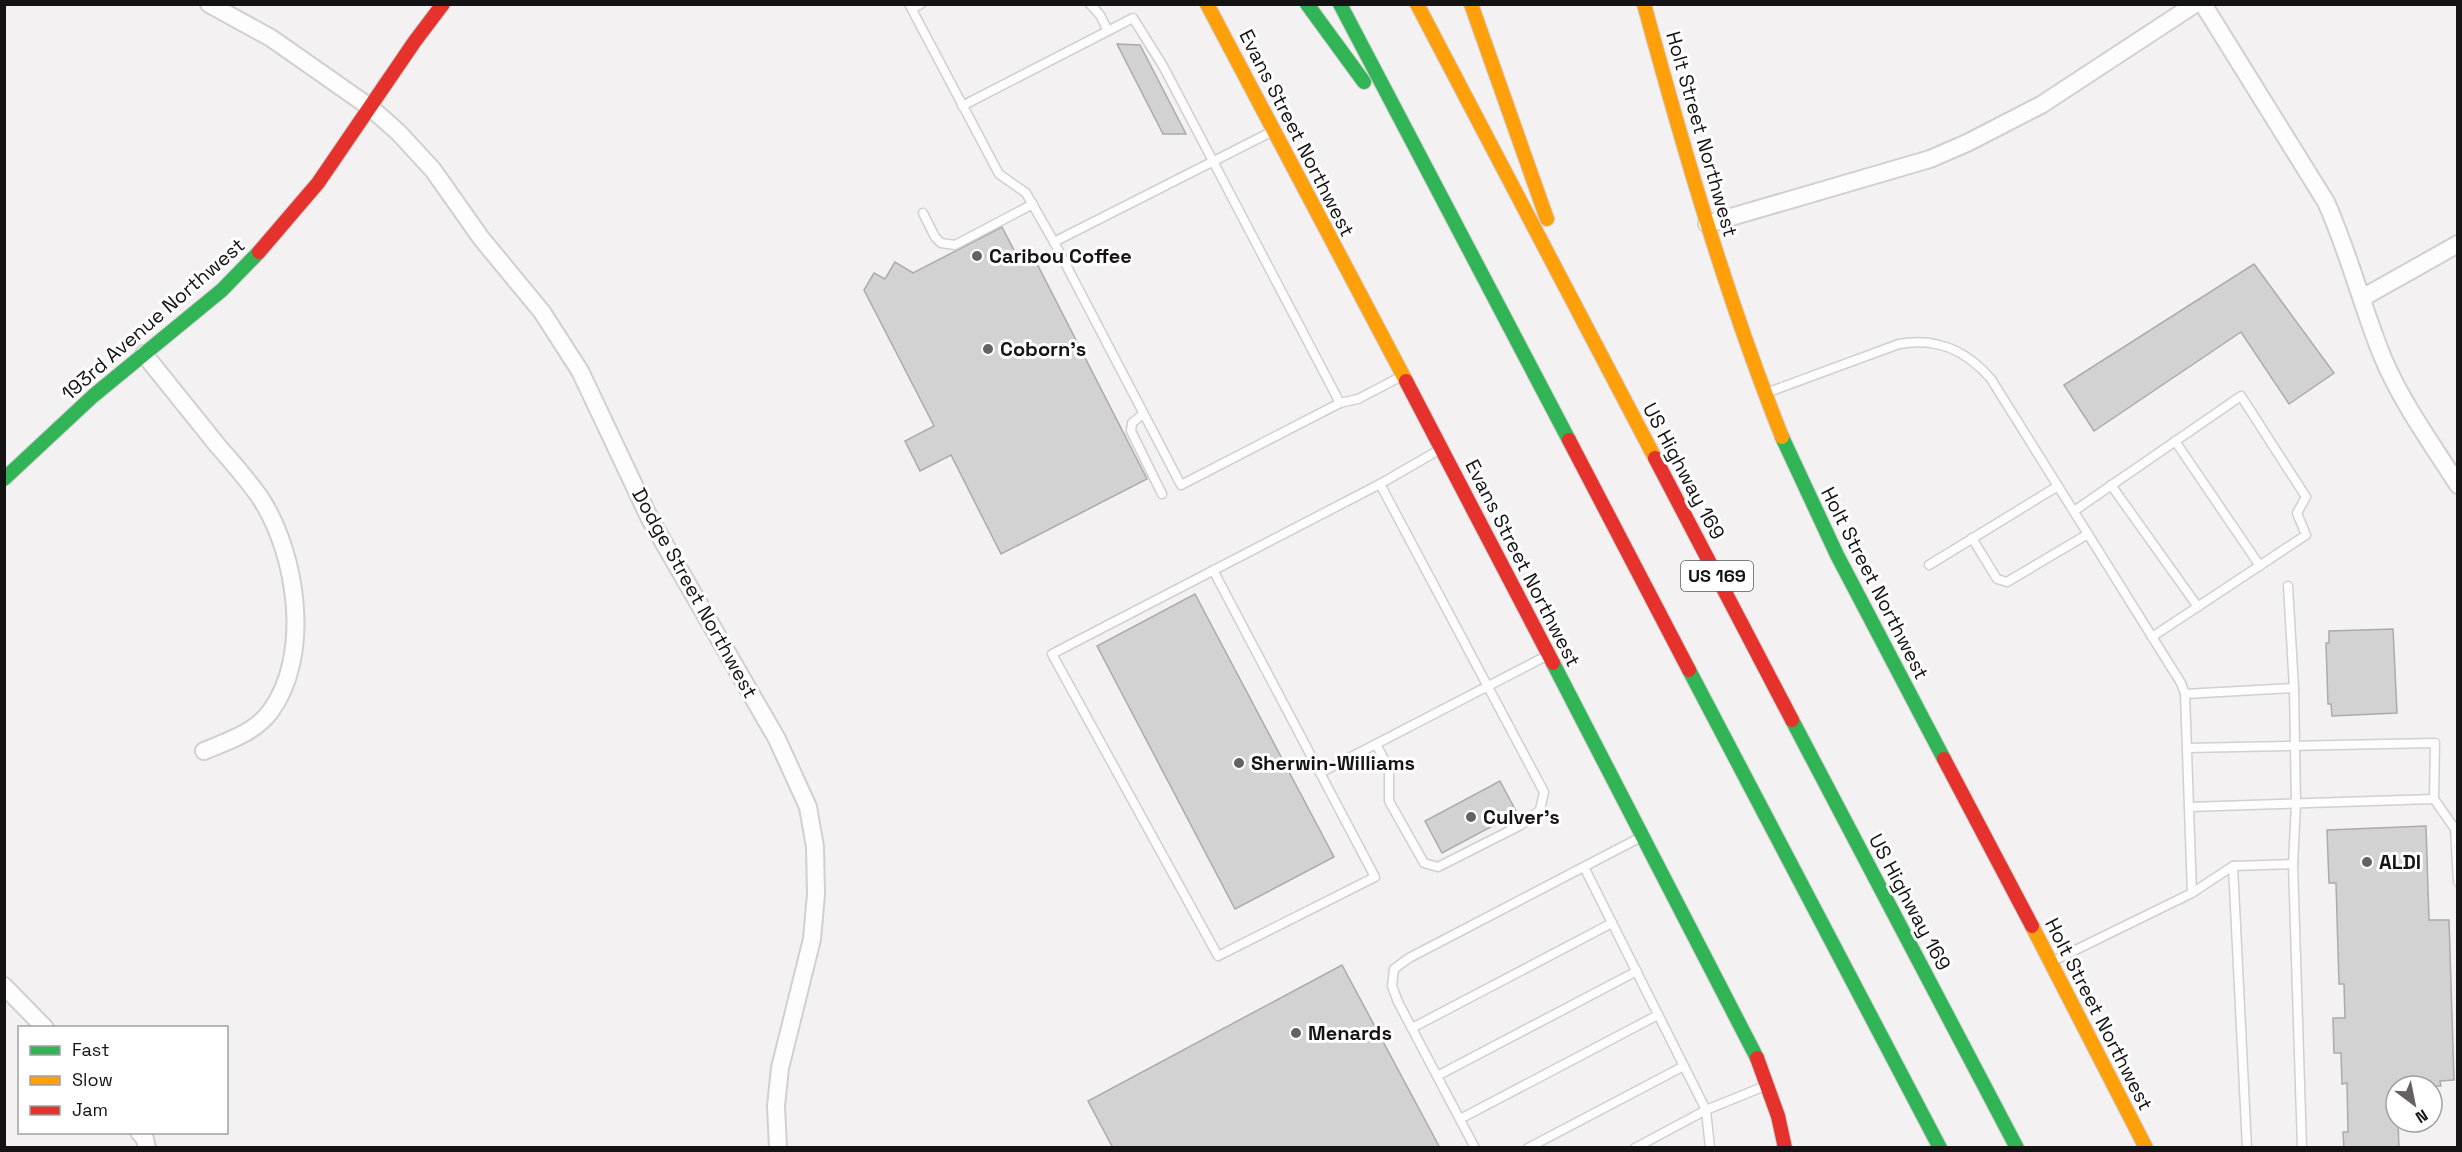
<svg xmlns="http://www.w3.org/2000/svg" width="2462" height="1152" font-family="'Space Grotesk',sans-serif">
	<rect width="100%" height="100%" fill="#f3f1f2"/>
	<g fill="#d3d2d2" stroke="#acaaab" stroke-width="1.5">
		<path d="M1117 44 1140 45 1186 134H1163Z"/>
		<path d="M1002 227 1015 252 1023 249 1031 252 1147 479 1001 554 951 455 920 471 905 441 934 426 864 290 874 273 885 279 895 262 913 273Z"/>
		<path d="M2254 264 2334 373 2289 404 2241 332 2094 431 2064 385Z"/>
		<path d="M1195 594 1334 857 1235 909 1097 646Z"/>
		<path d="M2393 629 2397 713 2332 716 2331 704H2328L2326 643H2329V631Z"/>
		<path d="M1500 781 1517 813 1442 853 1425 821Z"/>
		<path d="M2426 826 2429 920H2449L2454 1080 2440 1081 2441 1086H2396V1122H2398L2399 1148H2344L2343 1132H2348L2347 1083 2342 1084 2341 1053H2334L2333 1018H2345L2344 984H2339L2336 883H2329L2327 830Z"/>
		<path d="M1342 965 1440 1148H1113L1088 1101Z"/>
	</g>
	<g fill="none" stroke-linecap="round" stroke-linejoin="round">
		<defs>
			<g id="lane">
				<path d="M909 4 999 174 1026 193 1054 242 1181 485 1340 403 1358 399 1402 376"/>
				<path d="M1090 4 1100 15 1108 31"/>
				<path d="M912 9 921 4"/>
				<path d="M962 106 1133 18 1163 66 1340 403"/>
				<path d="M923 213 935 237 941 243 955 245 1033 204"/>
				<path d="M1054 242 1273 131"/>
				<path d="M1766 393 1899 344C1937 337 1966 350 1991 379L2181 683 2185 694 2192 893"/>
				<path d="M1143 414 1132 423 1131 431 1162 494"/>
				<path d="M2175 441 2260 566"/>
				<path d="M2111 485 2198 607"/>
				<path d="M2074 511 2241 396 2306 497 2297 513 2306 535 2152 637"/>
				<path d="M1972 538 1997 579 2007 582 2088 534"/>
				<path d="M1929 565 2058 486"/>
				<path d="M1213 570 1375 877 1218 956 1052 654 1380 484 1439 450"/>
				<path d="M2288 586 2294 688 2296 803 2293 864 2302 1148"/>
				<path d="M2185 694 2294 688"/>
				<path d="M1376 744 1389 769V801L1424 863 1438 867 1521 825 1540 810 1544 792 1380 484"/>
				<path d="M2187 748 2435 743 2434 799 2455 829 2458 882"/>
				<path d="M1320 773 1548 655"/>
				<path d="M2189 807 2434 799"/>
				<path d="M2233 866 2247 1148"/>
				<path d="M1584 867 1706 1110 1710 1148"/>
				<path d="M2051 962 2192 893 2233 866 2293 864"/>
				<path d="M1412 1028 1612 923"/>
				<path d="M1437 1076 1637 971"/>
				<path d="M1460 1119 1658 1015"/>
				<path d="M1475 1148 1398 1002 1392 986 1394 969 1409 958 1643 836"/>
				<path d="M1528 1148 1684 1066"/>
				<path d="M1635 1148 1706 1110 1765 1086"/>
			</g>
			<g id="street">
				<path d="M209 4 271 38 371 108 399 133 433 170 481 238 542 312 580 371 650 519 777 739 808 807 815 847 816 894 812 939 780 1068 776 1106 778 1148"/>
				<path d="M2203 4 2326 202C2349 253 2362 307 2383 358 2402 403 2432 444 2458 485"/>
				<path d="M1707 224 1930 159 1967 143 2041 105 2195 4"/>
				<path d="M2362 298 2458 244"/>
				<path d="M144 354C168 384 193 415 218 446 233 463 248 480 261 499 297 555 312 656 270 712 254 733 228 741 204 751"/>
				<path d="M4 986 45 1028"/>
				<path d="M139 1132 145 1139 147 1148"/>
			</g>
			<g id="fast">
				<path d="M1307 4 1364 82"/>
				<path d="M1340 4 1569 440"/>
				<path d="M1782 437 1837 555 1944 759"/>
				<path d="M4 479 93 396 222 290 259 252"/>
				<path d="M1553 663 1757 1058"/>
				<path d="M1689 670 1940 1148"/>
				<path d="M1792 720 2017 1148"/>
			</g>
			<g id="slow">
				<path d="M1207 4 1406 381"/>
				<path d="M1417 4 1655 458"/>
				<path d="M1471 4 1547 219"/>
				<path d="M1644 4C1684 151 1726 296 1782 437"/>
				<path d="M2032 926 2146 1148"/>
			</g>
			<g id="jam">
				<path d="M259 252 318 183 415 41 443 4"/>
				<path d="M1406 381 1553 663"/>
				<path d="M1569 440 1689 670"/>
				<path d="M1655 458 1792 720"/>
				<path d="M1944 759 2032 926"/>
				<path d="M1757 1058 1778 1116 1785 1148"/>
			</g>
		</defs>
		<use href="#lane" stroke="#d1cfd0" stroke-width="11"/>
		<use href="#street" stroke="#d1cfd0" stroke-width="20"/>
		<use href="#fast" stroke="#d1cfd0" stroke-width="16"/>
		<use href="#slow" stroke="#d1cfd0" stroke-width="16"/>
		<use href="#jam" stroke="#d1cfd0" stroke-width="16"/>
		<use href="#lane" stroke="#fdfdfd" stroke-width="8"/>
		<use href="#street" stroke="#fdfdfd" stroke-width="16"/>
		<use href="#fast" stroke="#30b455" stroke-width="14"/>
		<use href="#slow" stroke="#ff9f0a" stroke-width="14"/>
		<use href="#jam" stroke="#e5322d" stroke-width="14"/>
	</g>
	<g fill="#636162" stroke="#fff" stroke-width="2">
		<circle cx="977" cy="256" r="6"/>
		<circle cx="988" cy="349" r="6"/>
		<circle cx="1239" cy="763" r="6"/>
		<circle cx="1471" cy="817" r="6"/>
		<circle cx="2367" cy="862" r="6"/>
		<circle cx="1296" cy="1033" r="6"/>
	</g>
	<g text-anchor="middle" stroke-width="6" stroke-linejoin="round" paint-order="stroke">
		<rect fill="#fff" stroke="#5b5a5a" stroke-width="1.5" x="1681" y="561" width="72" height="30" rx="4.5"/>
		<g font-size="18" font-weight="bold" fill="#151314">
			<text x="1717" y="582">US 169</text>
		</g>
		<g font-size="20" fill="#151314" stroke="#fff">
			<text transform="translate(1297 133) rotate(63)" y="7">Evans Street Northwest</text>
			<text transform="translate(1702 134) rotate(74)" y="7">Holt Street Northwest</text>
			<text transform="translate(153 319) rotate(-41)" y="7">193rd Avenue Northwest</text>
			<text transform="translate(1684 471) rotate(62)" y="7">US Highway 169</text>
			<text transform="translate(1523 563) rotate(63)" y="7">Evans Street Northwest</text>
			<text transform="translate(1875 583) rotate(63)" y="7">Holt Street Northwest</text>
			<text transform="translate(695 593) rotate(61)" y="7">Dodge Street Northwest</text>
			<text transform="translate(1910 902) rotate(62)" y="7">US Highway 169</text>
			<text transform="translate(2099 1014) rotate(63)" y="7">Holt Street Northwest</text>
		</g>
		<g font-size="20" font-weight="bold" fill="#151314" stroke="#fff" text-anchor="start">
			<text x="989" y="263">Caribou Coffee</text>
			<text x="1000" y="356">Coborn's</text>
			<text x="1251" y="770">Sherwin-Williams</text>
			<text x="1483" y="824">Culver's</text>
			<text x="2379" y="869">ALDI</text>
			<text x="1308" y="1040">Menards</text>
		</g>
	</g>
	<rect width="2462" height="1152" fill="none" stroke="#151314" stroke-width="12"/>
	<rect x="18" y="1026" width="210" height="108" fill="#ffffff" stroke="#a1a1a1" stroke-width="1.5"/>
	<rect x="30" y="1046" width="30" height="9" fill="#30b455" stroke="#a1a1a1" stroke-width="1.5"/>
	<text x="72" y="1056" font-size="18" fill="#151314">Fast</text>
	<rect x="30" y="1076" width="30" height="9" fill="#ff9f0a" stroke="#a1a1a1" stroke-width="1.5"/>
	<text x="72" y="1086" font-size="18" fill="#151314">Slow</text>
	<rect x="30" y="1106" width="30" height="9" fill="#e5322d" stroke="#a1a1a1" stroke-width="1.5"/>
	<text x="72" y="1116" font-size="18" fill="#151314">Jam</text>
	<g transform="translate(2414 1104) rotate(148)"><circle r="28" fill="#ffffff" stroke="#a1a1a1" stroke-width="1.5"/>
	<path d="M0-4.5L10 22L0 15L-10 22Z" fill="#636162"/>
	<text y="-9" font-size="16" font-weight="bold" text-anchor="middle" fill="#151314">N</text>
	</g>
</svg>
